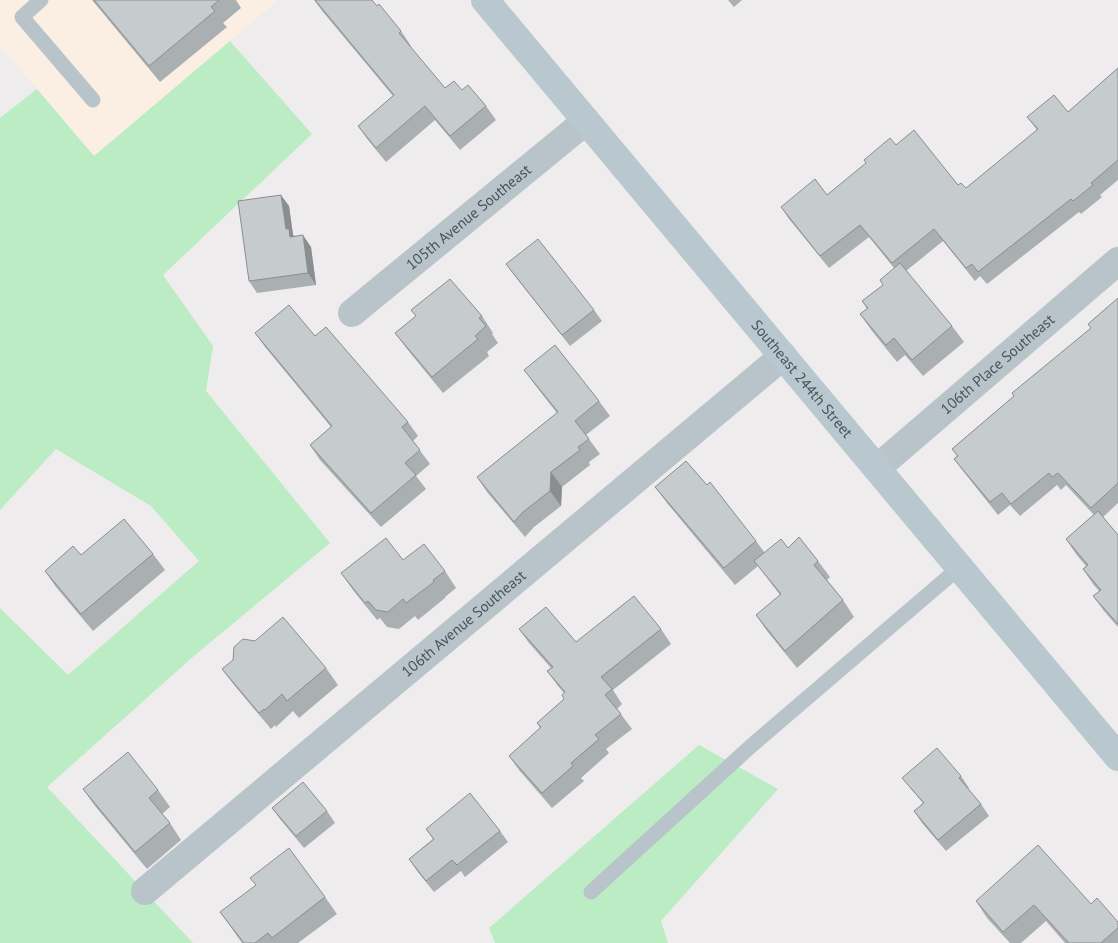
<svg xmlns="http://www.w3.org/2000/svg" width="1118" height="943" font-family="'PT Sans',sans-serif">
	<rect width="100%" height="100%" fill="#efeced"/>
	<path fill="#fbefe4" d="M0 0H278L94 156 0 46Z"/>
	<g fill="#bbecc3">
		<path d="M230 41 312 134 163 275 213 346 206 391 330 543 195 655 47 787 193 943H0V608L68 675 199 561 151 506 56 449 0 510V118L37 89 94 156Z"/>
		<path d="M699 745 778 789 661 921 668 943H495L489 928Z"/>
	</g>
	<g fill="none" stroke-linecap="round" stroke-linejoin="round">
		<g stroke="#b8c4c9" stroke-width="15">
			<path d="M41 0 22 17 93 100"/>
			<path d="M591 892 750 747 960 567"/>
		</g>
		<g stroke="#b8c4c9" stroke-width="28">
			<path id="s1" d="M352 313 586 121"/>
			<path id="s2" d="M877 468 1118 261"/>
			<path id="s3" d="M145 891 783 356"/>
		</g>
		<path stroke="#b8c8ce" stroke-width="28" id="s4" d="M485 0 1118 757"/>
	</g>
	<g fill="#aaafb1">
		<path d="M92 0H236L241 8 223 23 227 27 160 82Z"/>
		<path d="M314 0 377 6 401 31 411 46 410 47 445 88 462 90 486 106 496 120 460 150 435 120 386 162 368 140 358 126 393 96 323 12Z"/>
		<path d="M728 0H742L734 7Z"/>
		<path d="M1118 68V180L1100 195 1102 197 1081 214 1079 212 987 284 980 276 975 281 943 241 906 271 952 326 964 342 923 376 905 355 897 362 872 331 860 314 867 309 862 301 883 285 894 268 869 237 829 268 789 219 781 207 827 195 896 145 958 185 966 188 1037 130 1027 117 1068 112Z"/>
		<path d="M289 206 293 235 311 247 316 285 257 293 249 281Z"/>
		<path d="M506 264 594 310 602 321 570 346 514 275Z"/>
		<path d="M1118 298V503L1103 517 1118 535V627L1104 611 1093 596 1099 591 1093 584 1083 569 1086 566 1076 554 1066 539 1094 515 1066 485 1061 490 1057 485 1020 516 1010 505 998 515 963 471 954 459 957 456 952 449 1014 396 1091 328 1088 324Z"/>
		<path d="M411 310 482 316 493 333 492 334 498 343 487 352 489 356 443 393 407 349 395 333 416 316Z"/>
		<path d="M255 333 315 336 408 422 418 436 413 441 430 464 416 476 426 489 381 527 320 460 310 445 331 427 265 347Z"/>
		<path d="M524 370 599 401 610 416 586 435 600 454 589 462 590 465 562 487 561 506 534 527 525 537 487 492 477 477 557 413 535 385Z"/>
		<path d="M707 485 756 541 765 553 788 548 818 561 830 577 827 580 843 600 854 617 797 668 767 631 756 615 780 595 758 566 735 585 667 503 655 487Z"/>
		<path d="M153 554 165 570 93 631 56 587 45 571Z"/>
		<path d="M403 560 445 571 456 588 445 597V598L418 620 415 616 399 629 387 627 380 618 377 620 353 590 341 573Z"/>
		<path d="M519 629 576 642 661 629 671 644 613 690 622 704 617 709 632 729 606 749 609 753 581 778 584 781 552 808 519 770 509 756 540 728 537 723 564 699V693L558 686 547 671 551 668 529 643Z"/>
		<path d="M326 668 338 685 299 718 293 711 276 727 275 725 271 729 234 685 222 669Z"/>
		<path d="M961 776 969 788 968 789 981 804 989 816 946 851 922 823 914 811 923 803 911 789 902 778Z"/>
		<path d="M83 789 158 790 170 807 162 814 170 823 181 840 147 869 95 806Z"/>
		<path d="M272 808 327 811 335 823 304 848 280 819Z"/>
		<path d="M426 829 500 831 508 842 465 877 461 871 434 892 417 871 409 859 433 839Z"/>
		<path d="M325 897 337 914 298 943H242L220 912Z"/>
		<path d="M976 901 1091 904 1118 922V943H1065L1046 921 1021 943H1010L987 918Z"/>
	</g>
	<g fill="#8b8e90">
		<path d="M281 195 289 206 293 235 297 240 290 237 286 229Z"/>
		<path d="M303 235 311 247 316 285 308 273Z"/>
		<path d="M551 472 562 487 561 506 550 491Z"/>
	</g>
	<g fill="#c6cbce" stroke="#8b8e90">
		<path d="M94 0H219L211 7 215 11 149 66Z"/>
		<path d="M315 0H372L377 6 379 4 401 31 399 33 445 88 454 81 462 90 468 85 486 106 450 136 425 106 376 148 358 126 394 95Z"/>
		<path d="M1118 68V160L1091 183 1093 185 1073 201 1071 199 978 272 972 264 966 268 934 229 892 263 860 225 820 256 781 207 815 179 827 195 866 163 864 160 890 138 896 145 914 130 958 185 961 183 966 188 1038 129 1027 117 1054 95 1068 112Z"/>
		<path d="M281 195 286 229H289L290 237 303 235 308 273 249 281 238 201Z"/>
		<path d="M538 239 594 310 562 335 506 264Z"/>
		<path d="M900 263 952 326 912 360 894 338 886 345 860 314 868 308 862 301 883 285 880 280Z"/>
		<path d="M450 279 482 316 479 318 486 326 475 336 478 339 432 377 395 333 416 316 411 310Z"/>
		<path d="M1118 298V483L1091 508 1058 473 1052 477 1049 473 1011 504 1002 493 990 502 954 459 958 456 952 449 1014 396 1012 393 1091 328 1088 324Z"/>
		<path d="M289 305 315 336 326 327 408 422 402 427 420 450 405 463 416 475 371 513 310 445 332 426 255 333Z"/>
		<path d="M555 345 599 401 575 421 589 439 578 447 580 450 551 472 550 491 523 512 514 522 477 477 558 412 524 370Z"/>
		<path d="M686 461 707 485 710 482 756 541 724 568 655 487Z"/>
		<path d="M1098 511 1118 535V624L1093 596 1101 590 1083 569 1088 565 1066 539Z"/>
		<path d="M124 519 153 554 81 614 45 571 73 546 81 555Z"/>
		<path d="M799 537 818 561 814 565 843 600 785 651 756 615 781 594 754 561 781 539 788 548Z"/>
		<path d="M386 538 403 560 424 544 445 571 433 580 434 582 406 603 403 599 388 612 376 610 368 601 365 603 341 573Z"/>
		<path d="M634 596 661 629 601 677 612 689 605 695 621 714 595 735 599 739 571 763 573 766 542 793 509 756 541 727 537 723 564 699 562 695 565 692 547 671 553 667 519 629 546 607 576 642Z"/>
		<path d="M283 617 326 668 287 701 282 694 265 710 264 709 259 713 222 669 233 660 234 647 243 639 255 641Z"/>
		<path d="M937 748 961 776 959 778 981 804 938 840 914 811 924 803 902 778Z"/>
		<path d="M128 752 158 790 149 798 170 823 135 852 83 789Z"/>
		<path d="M303 782 327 811 296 836 272 808Z"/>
		<path d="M470 793 500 831 457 865 452 860 426 881 409 859 434 839 426 829Z"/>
		<path d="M1038 845 1091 904 1097 898 1118 922V928L1101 943H1069L1034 905 1003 932 976 901Z"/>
		<path d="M289 848 325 897 272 938 268 933 255 943H244L220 912 256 885 250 878Z"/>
	</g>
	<g text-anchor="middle" stroke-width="4.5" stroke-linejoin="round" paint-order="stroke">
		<g font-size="15" fill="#455459" stroke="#fff">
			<text dy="5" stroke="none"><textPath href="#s1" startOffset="151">105th Avenue Southeast</textPath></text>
			<text dy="5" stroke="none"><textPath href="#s2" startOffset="159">106th Place Southeast</textPath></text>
			<text dy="5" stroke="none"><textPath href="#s4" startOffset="494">Southeast 244th Street</textPath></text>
			<text dy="5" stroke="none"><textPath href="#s3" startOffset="416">106th Avenue Southeast</textPath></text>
		</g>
	</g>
</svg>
